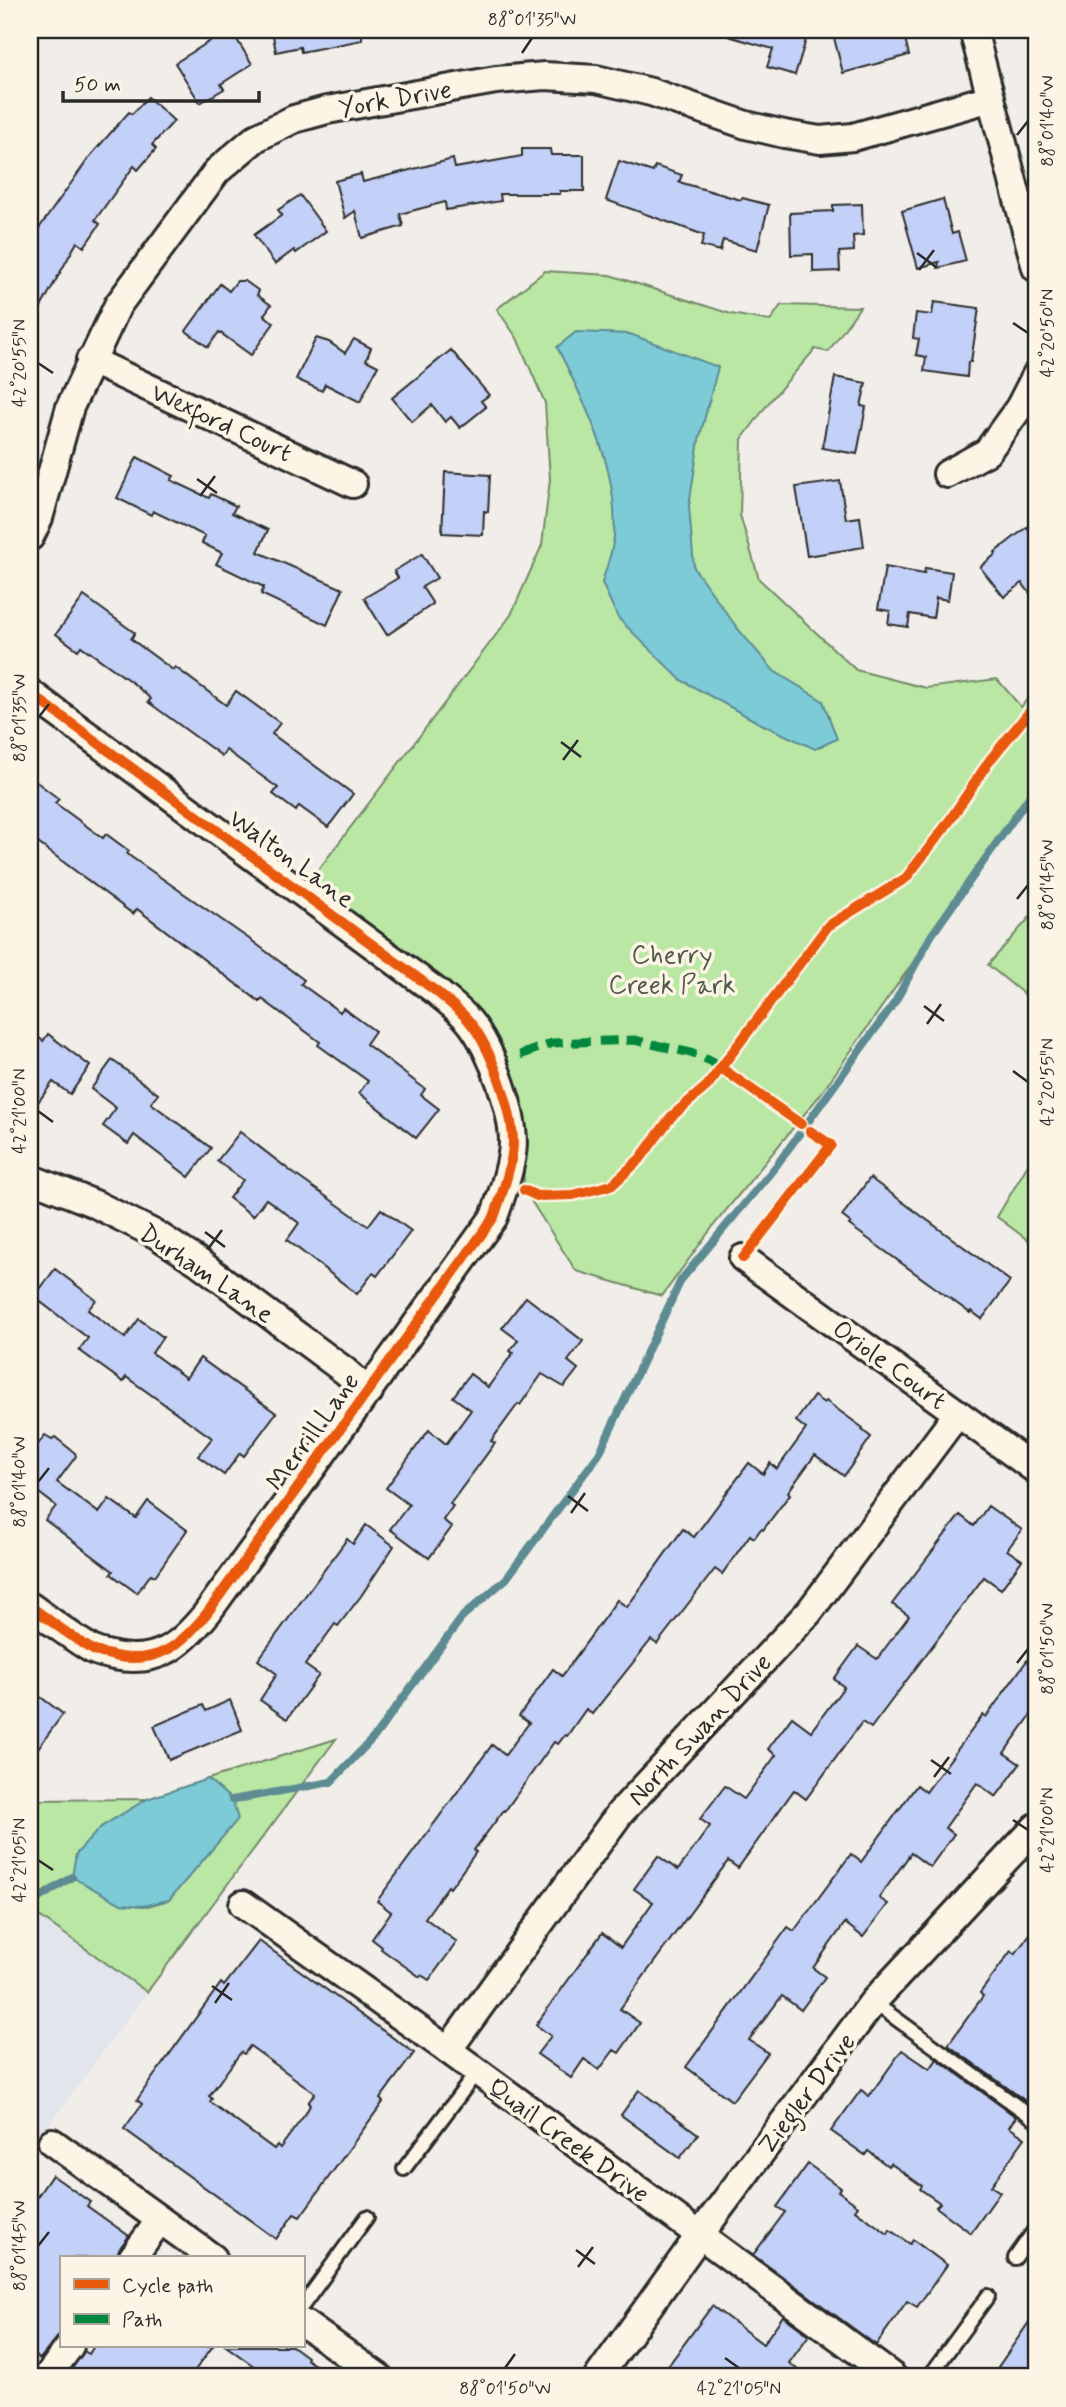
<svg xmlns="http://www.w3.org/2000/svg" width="1066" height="2407" font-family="Mynerve,sans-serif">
	<rect width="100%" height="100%" fill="#f1eee9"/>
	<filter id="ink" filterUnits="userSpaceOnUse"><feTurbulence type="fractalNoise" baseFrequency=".0143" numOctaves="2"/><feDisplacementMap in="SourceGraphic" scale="14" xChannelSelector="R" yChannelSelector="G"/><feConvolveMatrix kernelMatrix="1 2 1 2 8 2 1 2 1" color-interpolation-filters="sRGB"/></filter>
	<g filter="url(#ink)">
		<path fill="#e3e5ed" d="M35 1913 147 1992 30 2151V1917Z"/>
		<g fill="#bbe7a5" stroke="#738968" stroke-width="2">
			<path d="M545 271 610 275 731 314 770 321 781 305 860 307 828 352 815 349 770 401 742 439 740 515 759 579 856 670 926 688 997 679 1021 707 1036 688V787L820 1095 714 1225 662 1296 576 1271 524 1190 522 1101 475 1006 307 885 511 615 542 545 550 479 545 403 517 338 497 309Z"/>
			<path d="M1036 910V1004L988 965Z"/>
			<path d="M1036 1151V1246L997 1217Z"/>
			<path d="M336 1739 147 1992 35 1913 30 1917V1800L147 1799 101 1827 121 1904 148 1906 169 1900 232 1800 208 1779Z"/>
		</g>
		<g fill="#7ccbd7" stroke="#5c8b92" stroke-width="2">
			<path d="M576 332 630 334 718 367 699 440 689 506 694 568 738 629 774 671 823 701 837 739 815 749 759 723 681 680 618 618 602 583C606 568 613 551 614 536 619 469 586 405 557 347Z"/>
			<path d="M208 1779 232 1800 238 1819 169 1900 143 1906 121 1904 72 1877 76 1854 101 1827 147 1799Z"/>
		</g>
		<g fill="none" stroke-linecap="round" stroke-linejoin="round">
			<g stroke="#5c8b92" stroke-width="8">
				<path d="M232 1800 331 1782 375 1736 463 1616 506 1579 599 1454 681 1280 776 1166 895 1002 931 936 1036 787"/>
				<path d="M30 1904 72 1877"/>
			</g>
		</g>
		<g fill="#c3d0f7" stroke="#2b2b2b" stroke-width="2" fill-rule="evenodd">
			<path d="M228 30H231L252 64 221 84 224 89 200 103 175 63Z"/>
			<path d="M272 30H362V40L301 52 300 47 276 52Z"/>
			<path d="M729 30H809L795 75 767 67 773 49 728 36Z"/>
			<path d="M832 30H903L909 55 843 73Z"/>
			<path d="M148 97 174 121 152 145 156 149 138 170 134 166 95 220 100 224 84 247 77 242 30 327V241L91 155 129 112 132 114Z"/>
			<path d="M522 149H550L551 155H584V191H560V194H500L501 201 446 210 445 202 400 214 403 226 362 238 355 211 345 218 335 181 361 174 363 182 453 159 455 168 522 156Z"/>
			<path d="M619 161 653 172 655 166 682 175 679 182 741 200 742 198 769 205 757 250 723 240 720 251 701 246 704 235 606 200Z"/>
			<path d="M300 195 326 231 296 253 294 250 275 264 254 235 282 215 278 210Z"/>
			<path d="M943 199 952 234 958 232 966 261 938 268 939 262 918 268 902 211Z"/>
			<path d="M862 204 863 235 853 236 854 251 839 252 840 271 813 272V254L791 255 790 213 833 211V205Z"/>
			<path d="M237 281H245L259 291 257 295 271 305 264 315 274 323 251 355 219 332 208 347 186 331 220 284 229 291Z"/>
			<path d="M934 302 979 308 971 362H968L967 377 924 371 926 357 916 355 919 339 913 338 916 313 932 315Z"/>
			<path d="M316 338 329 342 345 353 354 339 371 348 366 360 378 366 360 402 325 384 322 391 296 379Z"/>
			<path d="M451 350 489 395 481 401 486 407 460 428 451 417 445 422 432 405 412 422 392 398Z"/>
			<path d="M835 377 866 383 861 406 866 407 857 454 822 448Z"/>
			<path d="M137 457 174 476 171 480 209 498 211 494 236 506 232 513 268 530 258 552 343 589 327 625 261 594 264 587 216 564 222 553 202 543 205 536 153 511 151 515 117 498Z"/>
			<path d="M445 472 490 475 488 512 484 511 483 535 442 533Z"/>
			<path d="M840 481 846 519 860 517 864 547 807 556 796 487Z"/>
			<path d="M1027 527 1036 539V601L1022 583 1004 597 980 567 996 554 995 552Z"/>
			<path d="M422 554 437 578 422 587 433 604 387 635 364 598 398 578 394 571Z"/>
			<path d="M885 567 924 574 925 568 952 572 948 600 936 598 933 618 910 614 908 627 888 624 890 611 878 609Z"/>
			<path d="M84 596 135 633 131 639 173 670 175 667 226 705 236 691 280 723 272 734 353 794 328 827 299 806 296 811 273 794 278 788 226 750 222 756 148 702 151 699 134 684 81 646 78 650 56 634Z"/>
			<path d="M30 777 59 799 55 803 103 838 106 834 129 851 127 854 255 943 304 980 301 984 340 1012 343 1008 375 1031 366 1044 425 1089 421 1095 439 1109 416 1138 359 1093 368 1081 318 1045 320 1042 262 999 260 1002 137 909 133 914 30 837Z"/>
			<path d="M30 1031 43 1041 48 1034 90 1066 70 1094 53 1082 30 1113Z"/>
			<path d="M112 1060 158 1094 151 1103 211 1148 189 1177 134 1135 128 1144 103 1126 116 1108 91 1089Z"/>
			<path d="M240 1132 297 1176 368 1226 381 1209 411 1231 377 1276 373 1273 357 1294 287 1240 299 1223 266 1199 253 1216 229 1198 243 1180 217 1161Z"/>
			<path d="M870 1178 1010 1281 982 1319 971 1311 970 1313 849 1225 851 1223 842 1216Z"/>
			<path d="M55 1269 96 1300 88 1310 125 1338 139 1319 163 1337 152 1353 186 1378 200 1358 276 1413 244 1456 240 1453 224 1475 198 1456 212 1438 126 1377 123 1382 79 1350 88 1338 34 1297Z"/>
			<path d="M526 1297 583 1341 568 1361 578 1369 564 1387 542 1374 520 1405 518 1404 491 1441 495 1443 450 1504 453 1506 443 1520 452 1527 429 1558 390 1529 409 1505 386 1488 429 1430 446 1444 471 1410 453 1397 470 1374 488 1387 513 1353 510 1351 518 1340 502 1328Z"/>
			<path d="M814 1396 824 1403 826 1401 863 1428 862 1430 871 1437 844 1476 815 1455 788 1492 790 1494 763 1530 761 1529 754 1538 750 1535 722 1574 715 1569 657 1644 651 1640 592 1714 586 1709 567 1736 565 1735 558 1744 554 1742 505 1811 504 1810 474 1850 476 1852 450 1888 448 1886 425 1918 457 1942 429 1980 421 1975 420 1977 381 1949 382 1947 372 1939 391 1912 377 1901 492 1745 505 1755 529 1723 519 1716 553 1669 562 1676 617 1600 627 1607 683 1529 694 1537 749 1463 763 1474 770 1463 777 1469 806 1429 796 1421Z"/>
			<path d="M45 1435 52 1439 55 1437 75 1453 76 1456 57 1482 99 1513 109 1499 136 1518 148 1501 187 1530 155 1576 151 1574 137 1593 111 1574 113 1571 45 1520 56 1506 30 1486V1455Z"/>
			<path d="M988 1506 1022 1530 1007 1550 1022 1560 1001 1589 984 1577 871 1728 862 1722 806 1799 794 1790 738 1868 728 1861 620 2009 640 2023 619 2053 614 2050 599 2070 584 2059 571 2078 537 2054 551 2036 536 2025 602 1933 621 1947 653 1902 634 1889 658 1856 678 1870 710 1826 700 1819 725 1786 744 1799 776 1755 768 1749 792 1717 811 1731 844 1687 834 1679 858 1646 877 1659 909 1616 892 1604 960 1515 974 1526Z"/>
			<path d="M366 1525 394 1546 361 1596 338 1626 335 1624 305 1665 319 1675 287 1719 260 1700 277 1674 258 1660 347 1539 353 1544Z"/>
			<path d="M1036 1648V1708L1004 1753 1020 1764 996 1797 977 1783 945 1828 954 1834 930 1867 911 1853 879 1898 888 1904 863 1937 845 1923 813 1968 825 1977 801 2010 782 1996 749 2040 768 2053 732 2101 686 2067 788 1927 794 1931 851 1854 861 1862 917 1785 926 1792 983 1715 986 1717Z"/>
			<path d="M30 1689 63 1714 30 1759Z"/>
			<path d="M230 1700 242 1730 169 1760 154 1726 203 1705 206 1711Z"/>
			<path d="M1036 1926V2089L1027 2102 948 2045 983 1996 980 1993 1011 1951 1015 1954Z"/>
			<path d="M259 1941 414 2053 380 2099 383 2102 300 2217 294 2214 276 2239 124 2129 142 2104 137 2100 148 2084 221 1983 224 1986ZM250 2046 315 2093 308 2103 310 2105 306 2113 280 2148 277 2145 274 2149 210 2102 212 2099 209 2096 241 2052 244 2054Z"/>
			<path d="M902 2050 930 2069 937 2059 1016 2117 1009 2127 1025 2138 991 2186 1000 2192 971 2233 936 2207 940 2203 920 2189 922 2186 890 2163 888 2166 868 2151 865 2155 831 2131 861 2090 869 2096Z"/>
			<path d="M639 2090 698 2134 680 2158 621 2115Z"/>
			<path d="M808 2164 841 2188 838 2191 858 2206 855 2210 888 2234 890 2230 910 2244 913 2240 947 2265 917 2307 907 2301 876 2345 753 2255 785 2212 777 2207Z"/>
			<path d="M52 2175 90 2202 87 2206 129 2236 119 2249 117 2258H61V2333L40 2359 30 2352V2207Z"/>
			<path d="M712 2306 763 2344 783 2316 809 2335 789 2363 807 2377H660Z"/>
			<path d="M1036 2312V2377H1013L998 2367Z"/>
			<path d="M94 2346H213L190 2377H66L84 2351 89 2354Z"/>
			<path d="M226 2346H292L307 2357 306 2359 331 2377H269Z"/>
		</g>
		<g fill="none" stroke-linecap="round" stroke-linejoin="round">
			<defs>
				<g id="service">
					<path d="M873 2002 1036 2120"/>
					<path d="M404 2169 477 2072"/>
					<path d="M1015 2258 1036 2228"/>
					<path d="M303 2305 367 2217"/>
					<path d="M929 2377 988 2296"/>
				</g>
				<g id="minor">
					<path d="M973 30 1036 268"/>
					<path d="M90 360 353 484"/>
					<path d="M947 474 987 452 1019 408 1036 375"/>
					<path d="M30 537 39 518 70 407 118 305 217 171 256 138 294 119 327 110 496 80 545 76 596 79 651 92 746 125 784 134 820 140 853 137 991 98"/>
					<path d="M30 693 437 992C447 1001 460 1010 469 1021 491 1047 518 1120 512 1154 509 1176 501 1197 494 1217L207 1613C181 1645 158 1665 114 1656 107 1654 99 1653 93 1650 71 1637 51 1621 30 1606"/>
					<path d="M30 1178 95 1204 157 1235 197 1261 345 1371 369 1392"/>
					<path d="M743 1258 1036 1470"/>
					<path d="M243 1904 448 2050 893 2377"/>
					<path d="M448 2050 620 1813 809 1612 958 1413"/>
					<path d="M52 2142 213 2258"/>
					<path d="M132 2258 160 2220"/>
					<path d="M303 2323 379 2377"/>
					<path d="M47 2377 70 2346"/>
					<path d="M598 2377 699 2236 873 2002 1036 1827"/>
				</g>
			</defs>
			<use href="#service" stroke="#2b2b2b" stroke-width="18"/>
			<use href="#minor" stroke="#2b2b2b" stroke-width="32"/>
			<use href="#service" stroke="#fcf5e5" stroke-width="12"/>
			<use href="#minor" stroke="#fcf5e5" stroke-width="26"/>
			<path stroke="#00873e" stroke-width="9" stroke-dasharray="18 9" stroke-linecap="butt" d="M520 1055 552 1043 634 1040 691 1053 711 1061 721 1068"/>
			<defs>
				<g id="cycleway">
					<path d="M30 693 437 992C447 1001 460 1010 469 1021 491 1047 518 1120 512 1154 509 1176 501 1197 494 1217L207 1613C181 1645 158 1665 114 1656 107 1654 99 1653 93 1650 71 1637 51 1621 30 1606"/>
					<path d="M721 1068 801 1124"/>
					<path d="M524 1190 537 1196 573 1195 612 1185 640 1159 671 1117 707 1086 828 926 906 878 948 823 990 760 1036 704"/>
					<path d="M743 1258 831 1145 810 1131"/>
				</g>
			</defs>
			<use href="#cycleway" stroke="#fcf5e5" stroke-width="15"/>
			<use href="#cycleway" stroke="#e8590c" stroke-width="10"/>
		</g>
	</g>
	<path fill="none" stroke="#2b2b2b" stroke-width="2.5" d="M522 53 532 38M1017 135 1028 121M917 253 936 267M919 270 934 250M1013 323 1028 333M38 363 53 373M197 479 217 493M200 496 215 476M38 718 49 704M561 742 581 757M563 760 578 740M1017 899 1028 885M924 1006 944 1021M927 1024 941 1004M1013 1071 1028 1082M38 1111 53 1122M205 1232 225 1247M208 1249 222 1230M38 1482 49 1468M568 1496 588 1511M571 1513 585 1493M1017 1663 1028 1649M931 1760 951 1774M934 1777 949 1757M1013 1820 1028 1830M38 1860 53 1870M212 1986 232 2000M215 2003 229 1983M38 2246 49 2232M576 2250 595 2264M578 2267 593 2247M725 2358 739 2368M505 2368 515 2354"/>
	<g text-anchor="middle" stroke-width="7" stroke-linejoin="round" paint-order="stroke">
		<g font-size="26" fill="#2b2b2b" stroke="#fcf5e5">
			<text transform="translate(395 98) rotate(-10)" y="9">York Drive</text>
			<text transform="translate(222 422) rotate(25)" y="9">Wexford Court</text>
			<text transform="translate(292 858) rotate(36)" y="9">Walton Lane</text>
			<text transform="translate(207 1273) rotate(34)" y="9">Durham Lane</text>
			<text transform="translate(890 1364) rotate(36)" y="9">Oriole Court</text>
			<text transform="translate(312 1431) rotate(-54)" y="9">Merrill Lane</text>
			<text transform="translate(699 1729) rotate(-47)" y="9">North Swan Drive</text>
			<text transform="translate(806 2093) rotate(-53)" y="9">Ziegler Drive</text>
			<text transform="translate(569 2140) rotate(36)" y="9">Quail Creek Drive</text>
		</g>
		<g font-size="26" fill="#4f5a4a" stroke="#fcf5e5">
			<text x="672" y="963">Cherry<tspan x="672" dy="30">Creek Park</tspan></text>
		</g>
	</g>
	<rect width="1066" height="2407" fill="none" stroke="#fcf5e5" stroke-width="77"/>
	<rect x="60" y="2256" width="245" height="91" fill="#fcf5e5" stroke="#a8a49b" stroke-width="2"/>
	<rect x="74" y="2279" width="35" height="10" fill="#e8590c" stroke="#a8a49b" stroke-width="2"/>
	<text x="122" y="2292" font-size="21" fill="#2b2b2b">Cycle path</text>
	<rect x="74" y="2314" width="35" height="10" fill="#00873e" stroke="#a8a49b" stroke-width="2"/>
	<text x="122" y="2326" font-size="21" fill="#2b2b2b">Path</text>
	<path d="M63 91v10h196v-10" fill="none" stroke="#2b2b2b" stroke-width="3.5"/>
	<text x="74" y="91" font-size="21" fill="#2b2b2b" stroke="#fcf5e5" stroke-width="5" paint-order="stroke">50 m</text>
	<rect x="38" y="38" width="990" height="2330" fill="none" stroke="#2b2b2b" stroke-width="2.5"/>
	<g font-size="18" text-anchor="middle" fill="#2b2b2b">
		<text x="532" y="25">88°01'35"W</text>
		<text transform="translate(1047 121) rotate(-90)" y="6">88°01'40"W</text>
		<text transform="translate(1047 333) rotate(-90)" y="6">42°20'50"N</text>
		<text transform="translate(19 363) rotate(-90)" y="6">42°20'55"N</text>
		<text transform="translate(19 718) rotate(-90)" y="6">88°01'35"W</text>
		<text transform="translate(1047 885) rotate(-90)" y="6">88°01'45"W</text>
		<text transform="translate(1047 1082) rotate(-90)" y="6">42°20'55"N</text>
		<text transform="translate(19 1111) rotate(-90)" y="6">42°21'00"N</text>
		<text transform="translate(19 1482) rotate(-90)" y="6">88°01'40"W</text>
		<text transform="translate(1047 1649) rotate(-90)" y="6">88°01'50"W</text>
		<text transform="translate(1047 1830) rotate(-90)" y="6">42°21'00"N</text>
		<text transform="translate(19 1860) rotate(-90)" y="6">42°21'05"N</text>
		<text transform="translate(19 2246) rotate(-90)" y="6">88°01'45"W</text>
		<text x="505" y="2394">88°01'50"W</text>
		<text x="739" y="2394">42°21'05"N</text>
	</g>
</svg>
